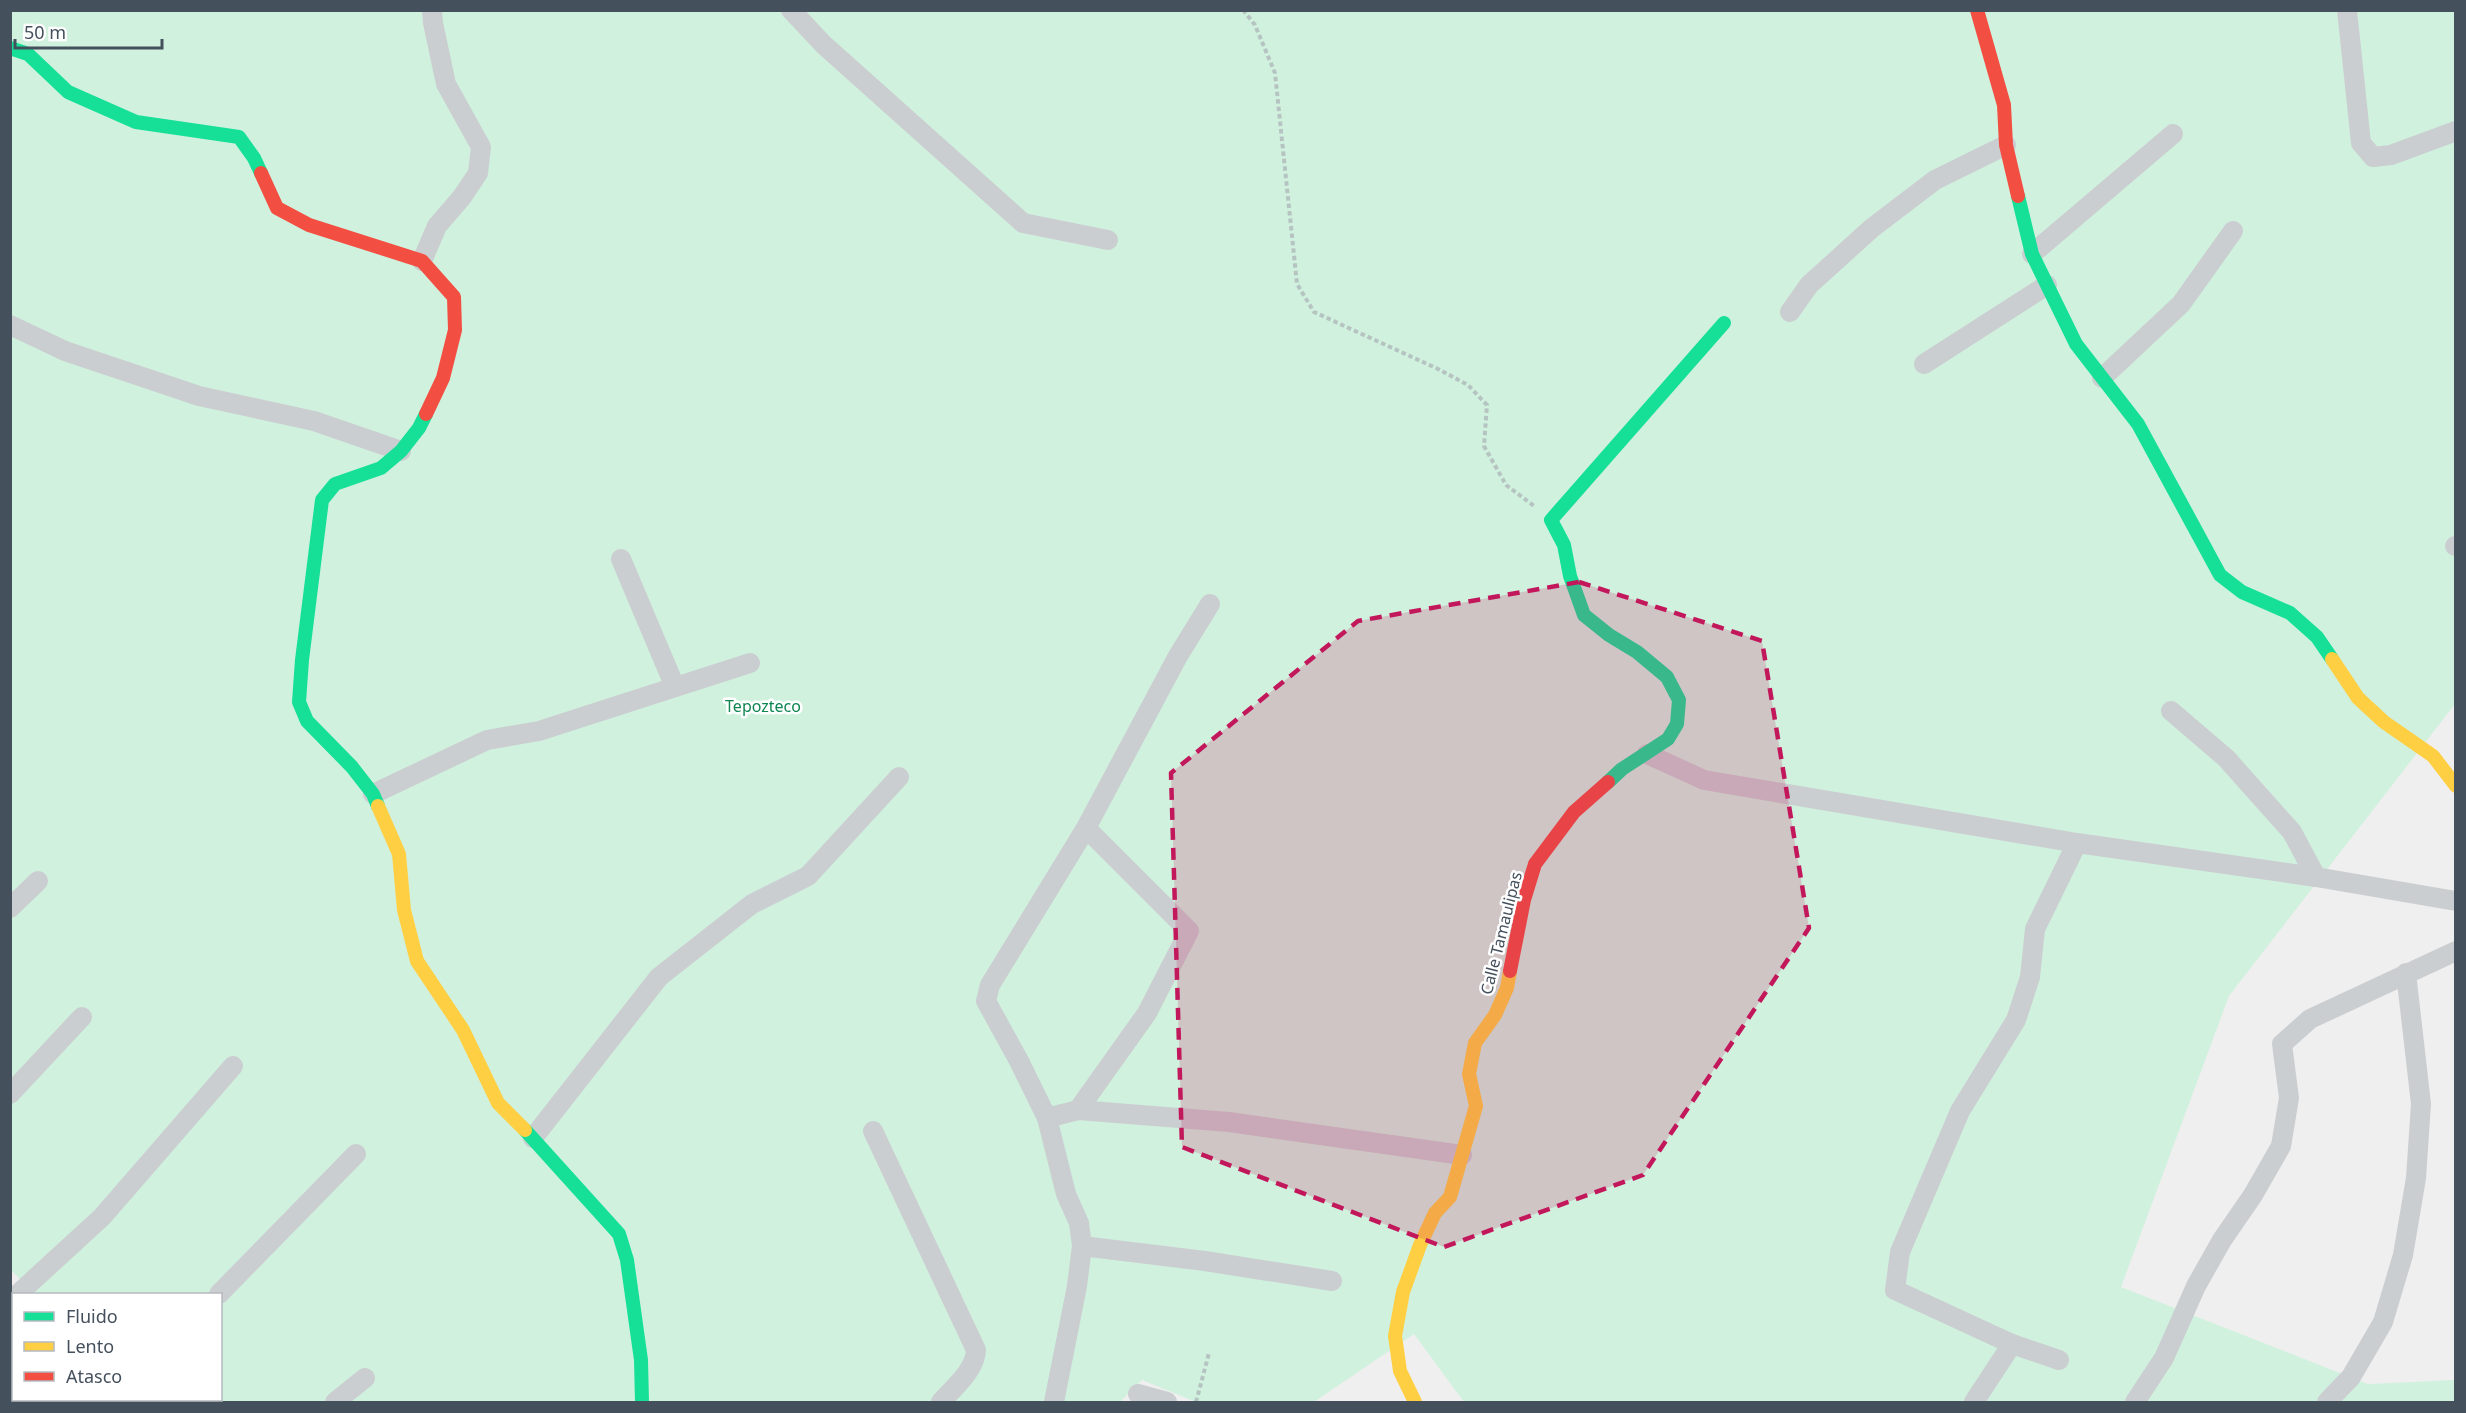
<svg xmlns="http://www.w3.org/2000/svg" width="2466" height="1413" font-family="'Noto Sans',sans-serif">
	<rect width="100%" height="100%" fill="#f0efef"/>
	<path fill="#d1f1df" d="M11 11H2455V704L2229 996 2121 1287 2368 1384 2455 1380V1402H1464L1414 1334 1314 1402H1196L1142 1380 1120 1402H139L136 1400H220V1294H34L11 1270Z"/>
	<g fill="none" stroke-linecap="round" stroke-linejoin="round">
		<g stroke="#b6c4c1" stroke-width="4" stroke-dasharray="4.5 3" stroke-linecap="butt">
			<path d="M1243 10 1255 25 1275 73 1297 284 1314 312 1438 369 1468 385 1487 405 1484 446 1506 485 1534 506"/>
			<path d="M1196 1402 1209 1353"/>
		</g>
		<g stroke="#cbced0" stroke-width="20">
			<path d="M791 10 824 45 1023 223 1108 240"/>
			<path d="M2347 10 2361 143 2373 157 2391 155 2456 131"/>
			<path d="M2032 254 2173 134"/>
			<path d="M422 261 437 226 462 197 478 173 481 147 446 84 433 23 432 10"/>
			<path d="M1790 312 1809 285 1872 228 1935 180 2006 145"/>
			<path d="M10 325 65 351 199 396 314 421 401 451"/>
			<path d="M1924 364 2047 285"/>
			<path d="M2102 378 2181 304 2233 231"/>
			<path d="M2455 546H2456"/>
			<path d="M621 559 675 687"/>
			<path d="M2171 711 2226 758 2292 832 2316 877"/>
			<path d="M1647 754 1704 780 2077 843 2316 877 2456 901"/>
			<path d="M373 794 487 740 539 731 750 663"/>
			<path d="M10 908 38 881"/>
			<path d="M10 1094 82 1017"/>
			<path d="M1078 1110 1229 1122 1462 1155"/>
			<path d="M1047 1118 1078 1110 1147 1013 1189 931 1086 828"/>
			<path d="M873 1131 976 1350C975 1371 953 1388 941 1402"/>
			<path d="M533 1138 659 977 752 904 808 876 899 777"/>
			<path d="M1082 1246 1205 1261 1332 1281"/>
			<path d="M18 1294 102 1217 233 1066"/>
			<path d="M219 1294 356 1154"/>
			<path d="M2059 1360 2012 1344 1895 1290 1900 1252 1960 1111 2016 1020 2030 977 2035 929 2077 843"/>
			<path d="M1138 1394 1167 1402"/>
			<path d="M113 1402 116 1400"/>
			<path d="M335 1402 365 1378"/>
			<path d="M1054 1402 1077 1286 1082 1246 1079 1223 1066 1194 1047 1118 1019 1061 986 1001 990 985 1086 828 1178 656 1210 604"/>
			<path d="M1974 1402 2012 1344"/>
			<path d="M2135 1402 2164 1358 2196 1286 2222 1240 2253 1195 2281 1146 2289 1098 2282 1044 2310 1019 2456 951"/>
			<path d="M2327 1402 2351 1377 2383 1322 2403 1255 2416 1178 2421 1104 2406 973"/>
		</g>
		<g stroke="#16e098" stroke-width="14">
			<path d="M10 48 28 54 68 92 136 122 239 137 254 158 261 173"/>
			<path d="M2018 196 2032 254 2076 344 2138 424 2220 575 2242 592 2290 613 2317 637 2332 659"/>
			<path d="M1608 782 1622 769 1668 739 1677 724 1679 700 1667 677 1637 652 1609 635 1584 615 1570 576 1564 545 1551 520 1724 323"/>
			<path d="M378 806 373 794 352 767 307 721 299 702 302 660 322 500 335 484 381 468 401 451 419 428 426 414"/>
			<path d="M525 1130 619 1234 627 1260 641 1360 642 1402"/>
		</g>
		<g stroke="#ffcf43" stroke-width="14">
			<path d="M2332 659 2358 698 2384 722 2433 756 2456 786"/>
			<path d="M378 806 399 854 404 910 417 961 463 1030 498 1103 525 1130"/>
			<path d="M1415 1402 1400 1371 1395 1336 1403 1292 1420 1245 1435 1213 1450 1197 1476 1106 1469 1074 1475 1043 1495 1015 1507 988 1510 971"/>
		</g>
		<g stroke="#f24e42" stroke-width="14">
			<path d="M1977 10 2004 105 2006 145 2018 196"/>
			<path d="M261 173 277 208 309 225 422 261 454 297 455 330 443 378 426 414"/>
			<path d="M1510 971 1524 900 1535 864 1574 812 1608 782"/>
		</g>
	</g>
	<path fill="#c2185b" fill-opacity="0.2" stroke="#c2185b" stroke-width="4.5" stroke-dasharray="12 8" stroke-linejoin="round" d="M1579 582 1762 641 1809 928 1643 1175 1444 1247 1182 1147 1171 773 1358 621Z"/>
	<g text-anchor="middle" stroke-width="5" stroke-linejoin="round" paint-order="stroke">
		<g font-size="16" fill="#0f8551" stroke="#fff">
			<text x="763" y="712">Tepozteco</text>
		</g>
		<g font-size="16" fill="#45505d" stroke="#fff">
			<text transform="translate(1501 933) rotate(-76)" y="6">Calle Tamaulipas</text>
		</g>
	</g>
	<rect width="2466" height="1413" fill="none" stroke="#45505d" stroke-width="24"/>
	<rect x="12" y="1293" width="210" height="108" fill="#ffffff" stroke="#b5b9be" stroke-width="1.5"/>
	<rect x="24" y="1312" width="30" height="9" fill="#16e098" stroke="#b5b9be" stroke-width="1.5"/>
	<text x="66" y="1323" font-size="18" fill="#45505d">Fluido</text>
	<rect x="24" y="1342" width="30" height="9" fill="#ffcf43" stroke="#b5b9be" stroke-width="1.5"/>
	<text x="66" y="1353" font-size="18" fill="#45505d">Lento</text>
	<rect x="24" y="1372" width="30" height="9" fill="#f24e42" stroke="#b5b9be" stroke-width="1.5"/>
	<text x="66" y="1383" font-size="18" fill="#45505d">Atasco</text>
	<path d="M15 39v9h147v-9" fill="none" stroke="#45505d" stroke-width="3"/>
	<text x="24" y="39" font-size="18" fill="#45505d" stroke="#ffffff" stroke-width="4.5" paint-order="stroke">50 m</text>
</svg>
